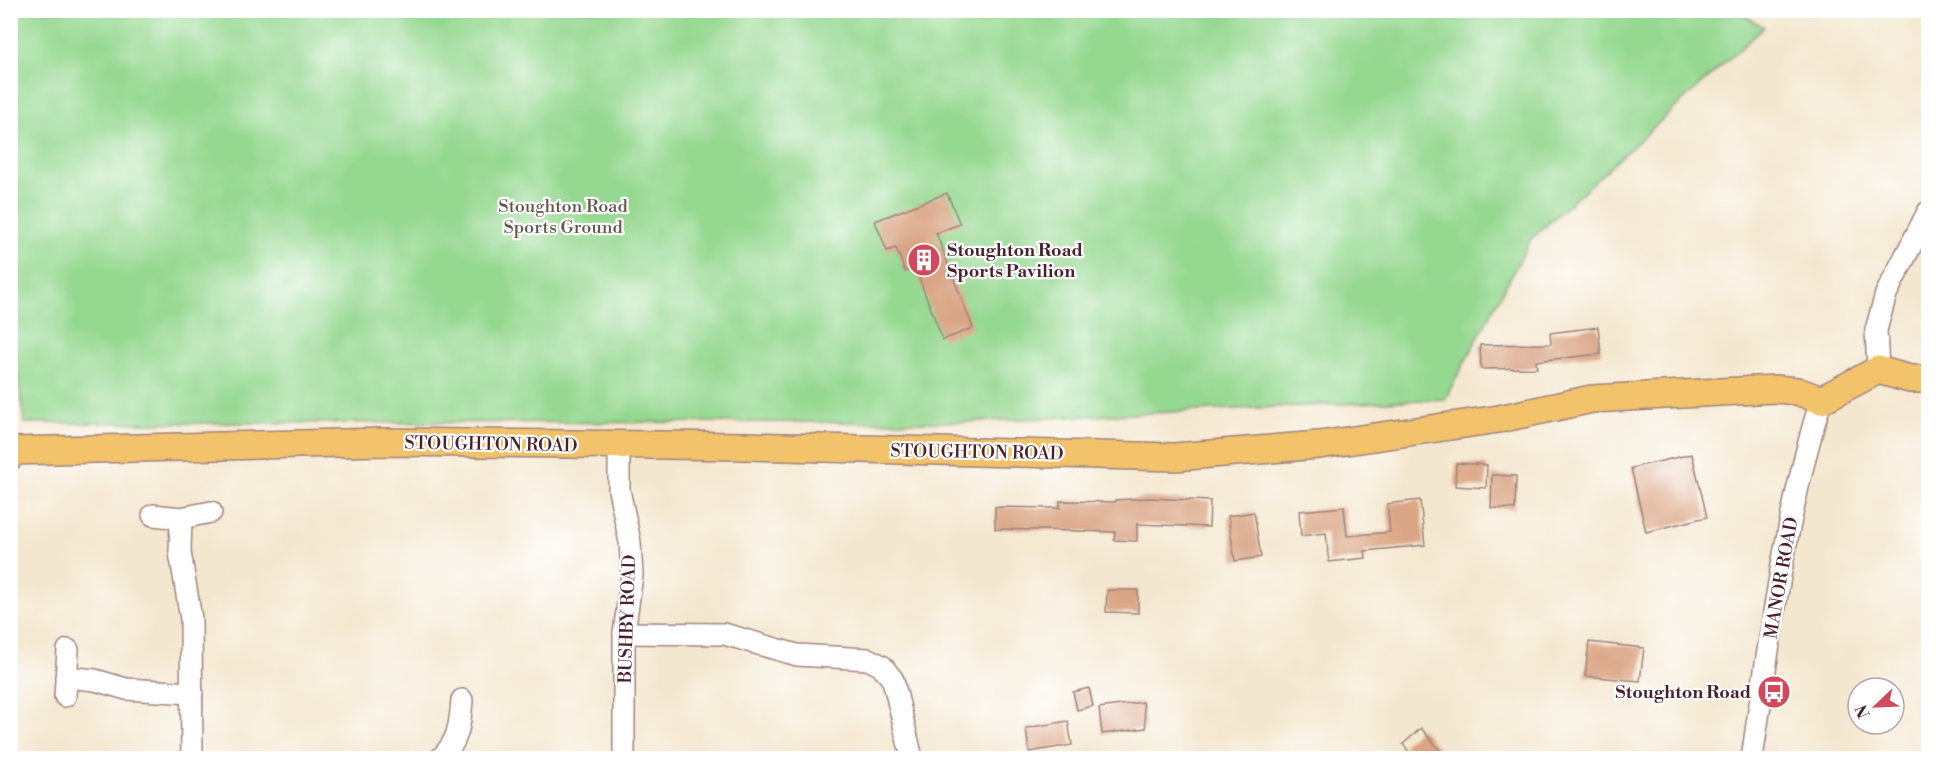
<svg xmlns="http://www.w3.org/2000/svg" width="1939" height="769" font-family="'Libre Bodoni',serif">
	<rect width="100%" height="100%" fill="#fff"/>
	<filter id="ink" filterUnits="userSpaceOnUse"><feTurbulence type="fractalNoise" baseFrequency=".0167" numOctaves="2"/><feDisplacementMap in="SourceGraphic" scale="12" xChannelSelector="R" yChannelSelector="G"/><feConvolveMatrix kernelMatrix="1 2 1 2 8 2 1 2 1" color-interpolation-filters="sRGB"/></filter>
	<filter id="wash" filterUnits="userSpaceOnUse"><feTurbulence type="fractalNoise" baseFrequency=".008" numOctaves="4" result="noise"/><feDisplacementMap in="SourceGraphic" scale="24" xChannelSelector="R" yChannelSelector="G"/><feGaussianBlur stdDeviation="1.35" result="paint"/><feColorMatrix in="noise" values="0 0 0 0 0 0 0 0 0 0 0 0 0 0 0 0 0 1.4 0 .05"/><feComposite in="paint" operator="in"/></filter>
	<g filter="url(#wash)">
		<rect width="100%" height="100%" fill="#f4e7cf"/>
		<path fill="#95d890" stroke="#707c5e" stroke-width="1.5" d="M1735 10 1764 27 1531 239 1445 399 964 422 24 423 10 311V11Z"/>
		<g id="blocks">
			<g fill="#daa584">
				<path d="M947 193 960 224 936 233 973 328 943 340 915 268 905 272 896 248 887 251 875 221Z"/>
				<path d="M1598 327 1601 354 1536 361 1537 368 1481 369 1480 345 1551 344 1550 333Z"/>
				<path d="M1692 454 1707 517 1646 532 1631 468Z"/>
				<path d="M1456 463 1487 465 1486 488 1455 486Z"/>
				<path d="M1492 475 1516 476 1515 509 1491 508Z"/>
				<path d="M1149 498 1210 501 1209 527 1137 524V541L1114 540 1115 532 995 529V507L1060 508V501L1115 502V500Z"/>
				<path d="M1420 500 1425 545 1365 551 1366 558 1329 562 1326 533 1301 536 1299 511 1344 507 1347 536 1390 532 1387 504Z"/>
				<path d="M1254 512 1261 557 1235 561 1228 516Z"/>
				<path d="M1107 590H1138V613L1106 612Z"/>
				<path d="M1589 642 1644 648 1640 681 1585 676Z"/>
				<path d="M1089 688 1093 706 1077 710 1073 692Z"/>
				<path d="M1143 702 1146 728 1102 734 1099 708Z"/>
				<path d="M1068 721 1072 745 1029 752 1026 728Z"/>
				<path d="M1421 728 1447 759H1415L1403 744Z"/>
			</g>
		</g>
	</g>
	<g filter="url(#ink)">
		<use href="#blocks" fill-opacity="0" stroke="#9f837d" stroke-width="1.5"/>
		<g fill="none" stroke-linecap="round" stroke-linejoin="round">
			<defs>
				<g id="minor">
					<path d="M1878 370 1876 330 1886 294 1928 212"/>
					<path d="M619 445V490L630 542 632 575 624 633V758"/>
					<path d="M153 515 181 518 211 512"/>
					<path d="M181 518 180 552 191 619 192 758"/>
					<path d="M624 633 724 634 797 655 868 659 882 666 893 680 912 758"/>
					<path d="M66 677 95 680 126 689 192 693"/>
					<path d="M65 696 68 650"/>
					<path d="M441 758C459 741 460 724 462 700"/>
					<path d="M1752 758C1770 638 1785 517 1821 400"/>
				</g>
				<path id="major" d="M10 456 11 451 384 442 746 446 1175 457 1319 445 1499 419 1592 399 1775 389 1797 391 1821 400 1878 370 1910 379H1928"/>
			</defs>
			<use href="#minor" stroke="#9f837d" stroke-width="24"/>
			<use href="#major" stroke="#9f837d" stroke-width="30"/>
			<use href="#minor" stroke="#fff" stroke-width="21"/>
			<use href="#major" stroke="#f2c36a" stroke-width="27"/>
		</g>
	</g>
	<defs>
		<symbol id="building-disc" viewBox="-11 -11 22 22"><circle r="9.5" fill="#d1495b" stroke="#fff"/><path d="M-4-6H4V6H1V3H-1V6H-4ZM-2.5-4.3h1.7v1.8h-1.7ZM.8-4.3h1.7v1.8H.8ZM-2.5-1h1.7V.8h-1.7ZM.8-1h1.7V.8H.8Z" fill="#fff"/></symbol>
		<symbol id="bus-disc" viewBox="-11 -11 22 22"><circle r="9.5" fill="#d1495b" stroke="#fff"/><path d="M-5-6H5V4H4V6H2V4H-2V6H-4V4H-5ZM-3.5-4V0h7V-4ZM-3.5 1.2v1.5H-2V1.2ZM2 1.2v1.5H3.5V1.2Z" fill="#fff"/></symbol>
	</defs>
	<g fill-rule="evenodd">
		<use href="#building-disc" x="905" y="241" width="38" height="38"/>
		<use href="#bus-disc" x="1755" y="673" width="38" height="38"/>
	</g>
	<g text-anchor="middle" stroke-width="4.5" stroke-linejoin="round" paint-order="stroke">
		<g font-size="18" fill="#605649" stroke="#fff">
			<text x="563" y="212">Stoughton Road<tspan x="563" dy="21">Sports Ground</tspan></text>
		</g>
		<g font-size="18" font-weight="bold" fill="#4a1f2b" stroke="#fff" text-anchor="start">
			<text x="947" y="256">Stoughton Road<tspan x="947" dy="21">Sports Pavilion</tspan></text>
			<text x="1751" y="698" text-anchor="end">Stoughton Road</text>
		</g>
		<g font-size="18" fill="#4a1f2b" stroke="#fff">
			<text transform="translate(491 444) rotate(1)" y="6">STOUGHTON ROAD</text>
			<text transform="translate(977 452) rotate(1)" y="6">STOUGHTON ROAD</text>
			<text transform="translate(1781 578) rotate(-80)" y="6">MANOR ROAD</text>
			<text transform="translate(627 619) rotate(-88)" y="6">BUSHBY ROAD</text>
		</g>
	</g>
	<rect width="1939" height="769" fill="none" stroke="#fff" stroke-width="36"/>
	<g transform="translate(1876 706) rotate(247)"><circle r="28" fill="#ffffff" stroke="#b7a5aa" stroke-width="1.5"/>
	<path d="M0-4.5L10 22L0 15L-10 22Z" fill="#d1495b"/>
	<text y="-9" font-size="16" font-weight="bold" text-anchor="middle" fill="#4a1f2b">N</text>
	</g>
</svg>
